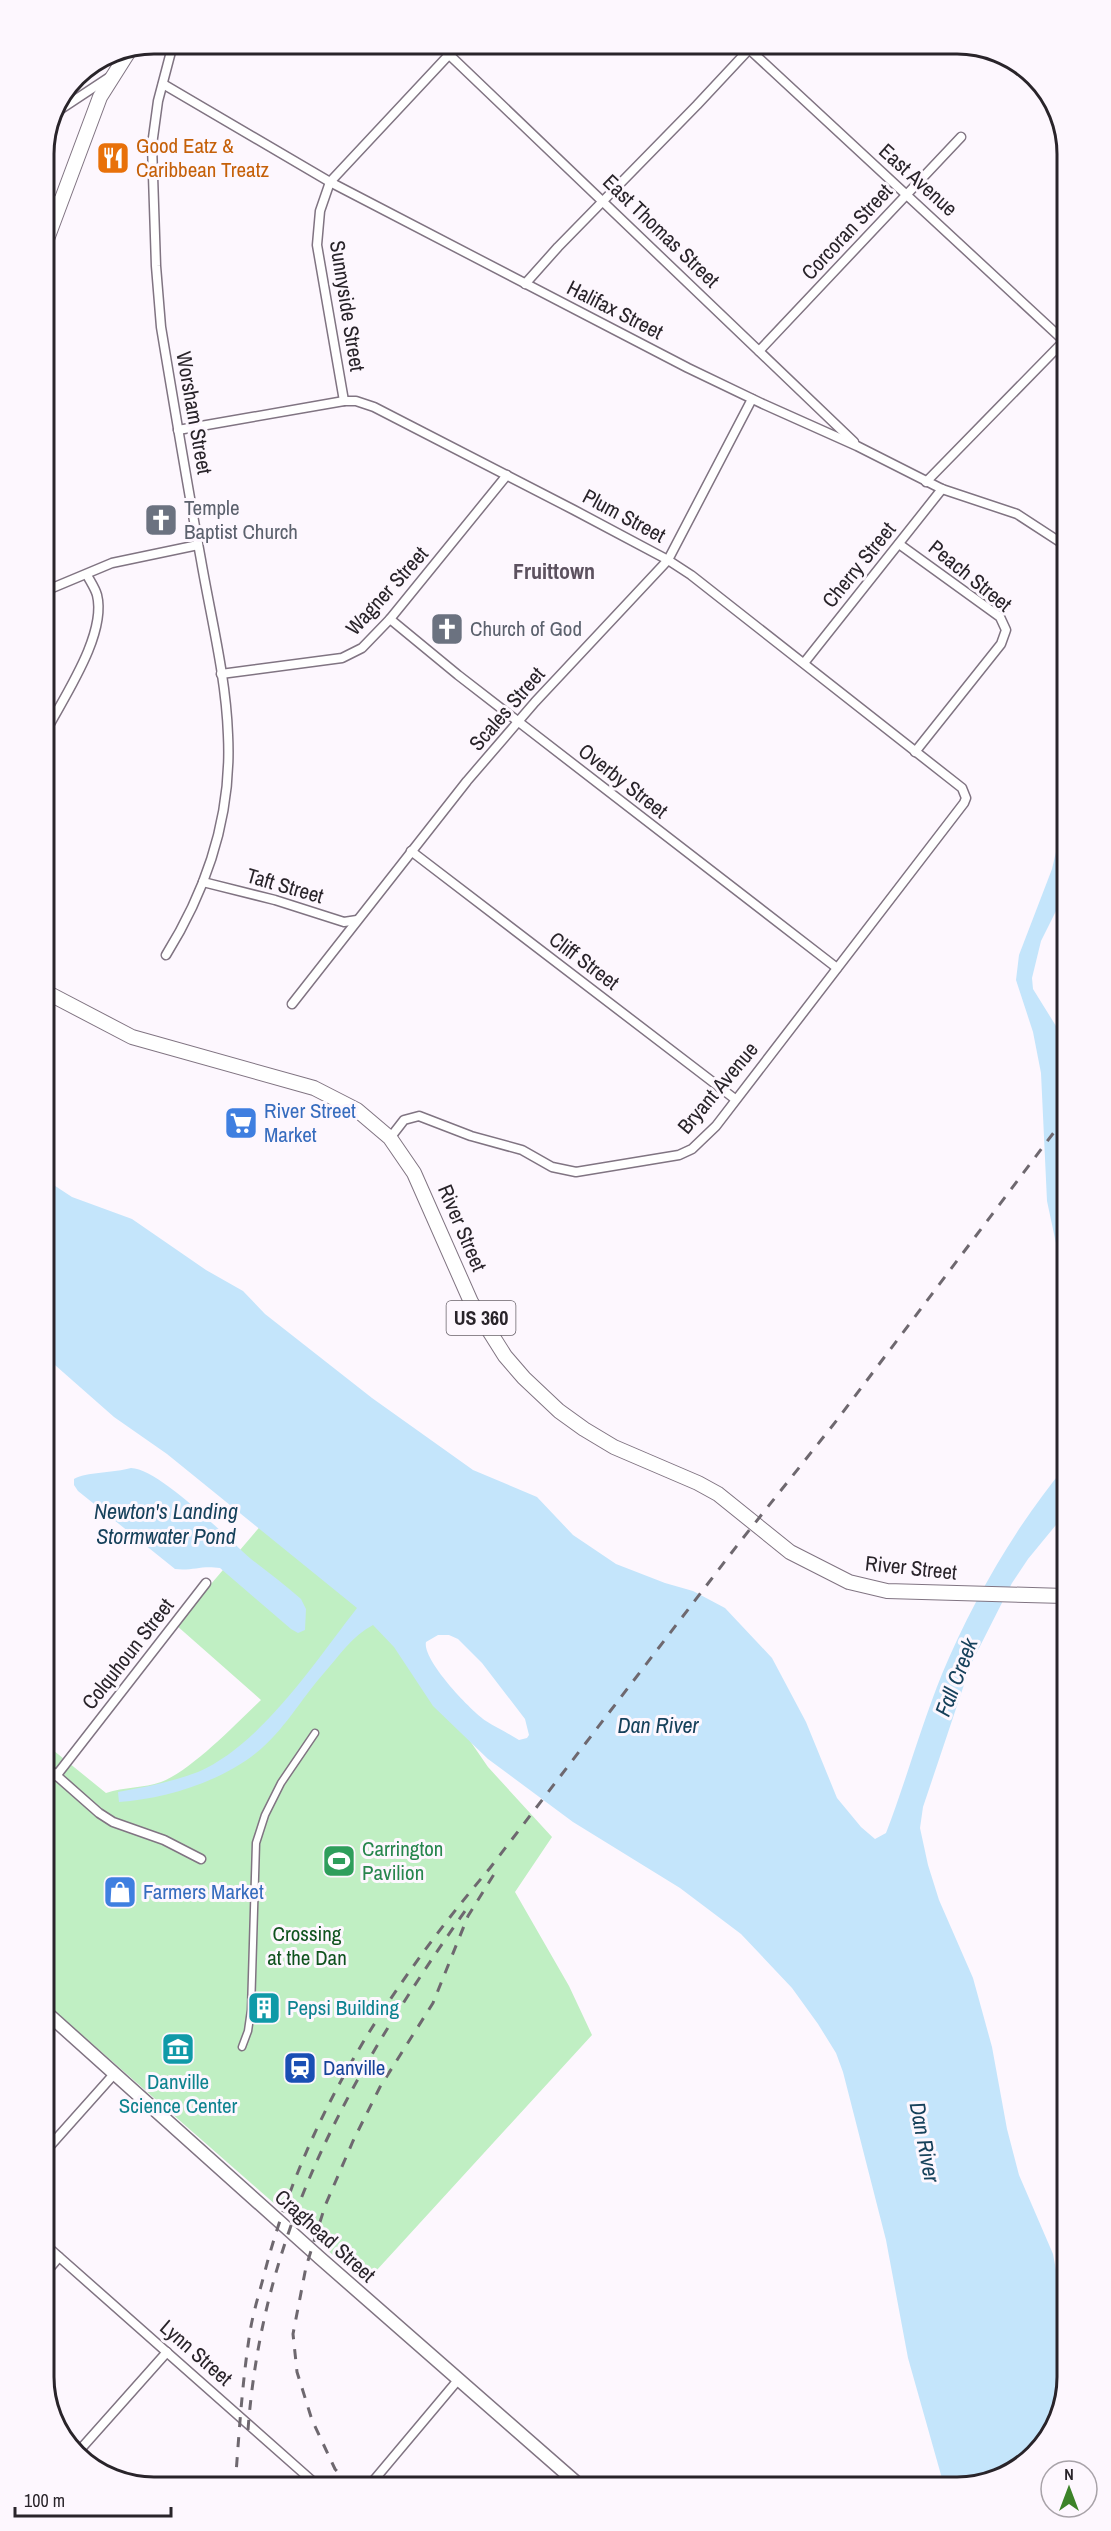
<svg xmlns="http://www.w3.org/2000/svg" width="1111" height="2531" font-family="'Archivo Narrow',sans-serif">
	<rect width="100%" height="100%" fill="#fdf7fe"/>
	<path fill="#c0efc3" d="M269 1516 426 1677 488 1767 552 1837 515 1892 569 1986 592 2035 365 2283 48 2005V1746L106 1793C124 1787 144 1788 161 1782 191 1771 237 1723 261 1700L176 1625Z"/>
	<g fill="#c4e5fb" fill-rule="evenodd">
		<path d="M1063 582V684C1058 651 1051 614 1063 582Z"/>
		<path d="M1063 822 1064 895 1041 941 1032 978 1033 989 1056 1026 1064 1052 1065 1265 1057 1248 1047 1201 1041 1073 1033 1032 1016 980 1019 955 1052 869Z"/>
		<path d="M46 1180 72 1197 132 1219 206 1270 243 1291 265 1314 372 1398 473 1470 537 1497 573 1535 616 1564 665 1583 693 1591 725 1608 772 1658 806 1722 837 1798 861 1827 875 1839 886 1833C906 1781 921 1726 942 1674 972 1602 1015 1527 1065 1467V1514L1028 1559 1012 1583 971 1664 923 1807 920 1828 928 1865 939 1900 973 1978 992 2047 1007 2129 1019 2175 1053 2254 1067 2328V2377L1049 2439 993 2481 943 2482 908 2358 886 2240 843 2072 836 2053 818 2024 792 1988 741 1934 680 1888 573 1822 488 1759 433 1706 394 1647 373 1625C352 1636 339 1656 324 1673 301 1699 283 1732 256 1753 220 1782 164 1799 119 1802L118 1792C145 1787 172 1782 198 1772 261 1745 315 1662 357 1608L167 1454 114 1417 47 1358ZM438 1635H449L458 1639 482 1663 525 1719 529 1735 527 1738 519 1740C508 1733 497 1728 486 1721 471 1711 422 1660 426 1642Z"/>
		<path d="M131 1468C160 1469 227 1538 251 1559 268 1572 285 1585 301 1599L306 1609 305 1630 298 1633 291 1629 220 1568C201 1565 193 1571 175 1569L78 1491 74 1485V1479C85 1472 115 1473 131 1468Z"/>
	</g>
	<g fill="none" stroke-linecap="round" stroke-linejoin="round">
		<defs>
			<path id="pedestrian" d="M242 2047 248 2031 251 2010 256 1843 265 1815 281 1783 315 1733"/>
			<g id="minor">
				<path d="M438 44 854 442"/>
				<path d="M749 49 1062 339"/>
				<path d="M163 84 330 182 688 368 763 404 857 446 942 489 1017 514 1063 544"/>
				<path d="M61 109 111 76"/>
				<path d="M44 195 60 203"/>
				<path d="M525 284 558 247 697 105 754 44"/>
				<path d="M759 351 961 137"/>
				<path d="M344 401 317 245 320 211 330 182 459 44"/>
				<path d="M178 430 344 401H356L374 407 574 510 668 560 691 575 962 788 966 798 964 803 716 1126 692 1149 679 1155 576 1172 552 1167 522 1150 471 1136 419 1116 404 1120 390 1138"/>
				<path d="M926 482 1062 343"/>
				<path d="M899 544 1000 617 1006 630 1001 644 915 752"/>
				<path d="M45 591 112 563 198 545"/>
				<path d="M390 619 458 675 837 968"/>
				<path d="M804 663 942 489"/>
				<path d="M221 674 342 658 362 648 390 619 507 475"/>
				<path d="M45 733C63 698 107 635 97 595 95 588 90 581 87 575"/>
				<path d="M411 851 735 1099"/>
				<path d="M203 882 275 900 344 922 357 920"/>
				<path d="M166 955C207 889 232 814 228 735 226 677 211 618 201 560 187 483 174 405 161 327L156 266 152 145 158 101 173 44"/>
				<path d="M292 1004 467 781 535 702 668 560 752 399"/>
				<path d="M48 1768 99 1813 113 1822 164 1840 201 1859"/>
				<path d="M56 1776 206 1583"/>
				<path d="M49 2147 115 2073"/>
				<path d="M49 2248 318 2486"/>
				<path d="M49 2269 59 2257"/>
				<path d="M78 2452 167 2352"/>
				<path d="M369 2486 458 2380"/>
			</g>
			<path id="secondary" d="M48 2014 320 2258 578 2484"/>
			<g id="primary">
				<path d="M44 247 100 97 131 48"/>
				<path d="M46 992 132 1037 314 1088 357 1110 390 1138 414 1173 471 1302 505 1356 524 1378 559 1411 584 1429 614 1447 698 1483 718 1494 790 1552 849 1582 887 1591 1065 1596"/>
			</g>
		</defs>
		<use href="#pedestrian" stroke="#807482" stroke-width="9"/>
		<use href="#minor" stroke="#807482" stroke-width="11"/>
		<use href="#secondary" stroke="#807482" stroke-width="15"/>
		<use href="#primary" stroke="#807482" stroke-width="16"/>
		<use href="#pedestrian" stroke="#fff" stroke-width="6"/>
		<use href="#minor" stroke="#fff" stroke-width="8"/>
		<use href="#secondary" stroke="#fff" stroke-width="12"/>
		<use href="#primary" stroke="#fff" stroke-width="14"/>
		<g stroke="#6e686f" stroke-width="3" stroke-dasharray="10 10" stroke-linecap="butt">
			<path d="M248 2430C263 2227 351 2074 465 1911"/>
			<path d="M350 2486 335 2469 312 2420 297 2372 293 2334 306 2267 325 2206 353 2141 380 2087 433 2003 468 1916 496 1871"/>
			<path d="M235 2487C239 2435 242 2383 250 2332 253 2313 259 2294 264 2275 304 2119 387 1990 490 1868L739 1543 837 1420 1064 1119"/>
		</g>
	</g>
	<defs>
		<symbol id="restaurant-square" viewBox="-11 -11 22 22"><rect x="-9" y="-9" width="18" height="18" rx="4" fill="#e8710a" stroke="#fdf7fe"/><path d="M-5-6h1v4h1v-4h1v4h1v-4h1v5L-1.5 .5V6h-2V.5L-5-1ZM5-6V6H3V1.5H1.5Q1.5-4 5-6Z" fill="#fff"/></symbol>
		<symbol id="church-square" viewBox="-11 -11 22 22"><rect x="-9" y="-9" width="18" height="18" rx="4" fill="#6b7280" stroke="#fdf7fe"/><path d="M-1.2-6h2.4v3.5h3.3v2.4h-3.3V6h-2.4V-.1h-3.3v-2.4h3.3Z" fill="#fff"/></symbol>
		<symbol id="supermarket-square" viewBox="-11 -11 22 22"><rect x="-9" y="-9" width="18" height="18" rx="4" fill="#3f7fe0" stroke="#fdf7fe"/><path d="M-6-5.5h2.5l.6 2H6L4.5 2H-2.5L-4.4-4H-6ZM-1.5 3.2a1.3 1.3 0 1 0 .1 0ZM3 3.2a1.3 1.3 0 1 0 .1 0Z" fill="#fff"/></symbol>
		<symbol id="stadium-square" viewBox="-11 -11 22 22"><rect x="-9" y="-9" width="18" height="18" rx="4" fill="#2e9e5b" stroke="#fdf7fe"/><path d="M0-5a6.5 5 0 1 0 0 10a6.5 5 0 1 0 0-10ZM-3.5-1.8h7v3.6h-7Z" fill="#fff"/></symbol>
		<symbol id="shop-square" viewBox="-11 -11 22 22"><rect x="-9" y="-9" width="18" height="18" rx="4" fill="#3f7fe0" stroke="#fdf7fe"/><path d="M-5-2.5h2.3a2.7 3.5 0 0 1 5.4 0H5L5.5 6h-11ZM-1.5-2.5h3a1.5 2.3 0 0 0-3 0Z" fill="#fff"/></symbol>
		<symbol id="building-square" viewBox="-11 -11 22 22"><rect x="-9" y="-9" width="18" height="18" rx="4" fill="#0f9aa8" stroke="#fdf7fe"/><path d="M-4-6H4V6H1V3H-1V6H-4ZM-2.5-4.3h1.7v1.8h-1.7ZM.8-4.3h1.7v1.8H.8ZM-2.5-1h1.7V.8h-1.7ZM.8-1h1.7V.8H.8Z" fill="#fff"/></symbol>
		<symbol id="museum-square" viewBox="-11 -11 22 22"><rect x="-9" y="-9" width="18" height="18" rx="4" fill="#0f9aa8" stroke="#fdf7fe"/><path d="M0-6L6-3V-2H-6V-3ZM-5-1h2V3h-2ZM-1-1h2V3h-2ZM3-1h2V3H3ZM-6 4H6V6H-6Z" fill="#fff"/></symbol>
		<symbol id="station-square" viewBox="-11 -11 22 22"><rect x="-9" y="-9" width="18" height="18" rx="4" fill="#1a4fb4" stroke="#fdf7fe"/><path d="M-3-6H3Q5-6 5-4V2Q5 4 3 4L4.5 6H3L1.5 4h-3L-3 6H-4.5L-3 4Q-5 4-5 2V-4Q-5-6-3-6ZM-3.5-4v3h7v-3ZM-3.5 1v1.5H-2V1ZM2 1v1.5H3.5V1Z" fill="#fff"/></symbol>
	</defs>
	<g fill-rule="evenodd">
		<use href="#restaurant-square" x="94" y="139" width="38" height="38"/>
		<use href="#church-square" x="142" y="501" width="38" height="38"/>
		<use href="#church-square" x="428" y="610" width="38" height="38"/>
		<use href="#supermarket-square" x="222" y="1104" width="38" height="38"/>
		<use href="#stadium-square" x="320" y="1842" width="38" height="38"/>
		<use href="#shop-square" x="101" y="1873" width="38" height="38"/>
		<use href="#building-square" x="245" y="1989" width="38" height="38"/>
		<use href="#museum-square" x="159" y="2030" width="38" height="38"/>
		<use href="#station-square" x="281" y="2049" width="38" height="38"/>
	</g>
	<g text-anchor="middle" stroke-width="6" stroke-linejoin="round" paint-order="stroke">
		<rect fill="#fdf7fe" stroke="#69636a" stroke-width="1.5" x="446.5" y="1301" width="69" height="34" rx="4.5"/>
		<g font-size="20" font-weight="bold" fill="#29242a">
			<text x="481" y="1325">US 360</text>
		</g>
		<g font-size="21" fill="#c56008" stroke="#fdf7fe" text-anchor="start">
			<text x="136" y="153">Good Eatz &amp;<tspan x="136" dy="24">Caribbean Treatz</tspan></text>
		</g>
		<g font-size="21" fill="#29242a" stroke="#fdf7fe">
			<text transform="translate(918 180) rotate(42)" y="7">East Avenue</text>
			<text transform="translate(661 231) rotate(44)" y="7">East Thomas Street</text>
			<text transform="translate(847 232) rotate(-47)" y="7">Corcoran Street</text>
			<text transform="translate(347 306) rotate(81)" y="7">Sunnyside Street</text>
			<text transform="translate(615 310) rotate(27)" y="7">Halifax Street</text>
			<text transform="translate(194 413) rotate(80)" y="7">Worsham Street</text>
			<text transform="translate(624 516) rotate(28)" y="7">Plum Street</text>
			<text transform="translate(859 565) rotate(-51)" y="7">Cherry Street</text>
			<text transform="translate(970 576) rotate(39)" y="7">Peach Street</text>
			<text transform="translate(387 591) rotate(-48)" y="7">Wagner Street</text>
			<text transform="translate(507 709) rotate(-49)" y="7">Scales Street</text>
			<text transform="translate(623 781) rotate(38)" y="7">Overby Street</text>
			<text transform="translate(285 886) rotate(16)" y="7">Taft Street</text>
			<text transform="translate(584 961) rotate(37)" y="7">Cliff Street</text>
			<text transform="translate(718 1088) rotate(-50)" y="7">Bryant Avenue</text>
			<text transform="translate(462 1228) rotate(67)" y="7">River Street</text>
			<text transform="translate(911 1568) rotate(6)" y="7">River Street</text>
			<text transform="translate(128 1654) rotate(-52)" y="7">Colquhoun Street</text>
			<text transform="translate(325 2236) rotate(42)" y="7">Craghead Street</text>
			<text transform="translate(196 2353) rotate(41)" y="7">Lynn Street</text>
		</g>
		<g font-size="21" fill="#5b616d" stroke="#fdf7fe" text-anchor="start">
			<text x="184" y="515">Temple<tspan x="184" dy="24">Baptist Church</tspan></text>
			<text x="470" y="636">Church of God</text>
		</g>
		<g font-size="21" fill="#366cbe" stroke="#fdf7fe" text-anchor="start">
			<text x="264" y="1118">River Street<tspan x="264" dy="24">Market</tspan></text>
			<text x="143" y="1899">Farmers Market</text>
		</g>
		<g font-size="21" fill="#27864d" stroke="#fdf7fe" text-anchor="start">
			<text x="362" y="1856">Carrington<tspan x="362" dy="24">Pavilion</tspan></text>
		</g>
		<g font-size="21" fill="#0f531e" stroke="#fdf7fe">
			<text x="307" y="1941">Crossing<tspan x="307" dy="24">at the Dan</tspan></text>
		</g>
		<g font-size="21" fill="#0d838f" stroke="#fdf7fe" text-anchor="start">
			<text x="287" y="2015">Pepsi Building</text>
			<text x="178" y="2089" text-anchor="middle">Danville<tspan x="178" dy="24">Science Center</tspan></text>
		</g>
		<g font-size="21" fill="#164399" stroke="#fdf7fe" text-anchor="start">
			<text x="323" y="2075">Danville</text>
		</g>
		<g font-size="22" font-weight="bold" fill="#5c515f" stroke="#fdf7fe">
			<text x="554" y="579">Fruittown</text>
		</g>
		<g font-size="22" font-style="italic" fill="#16415b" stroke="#fdf7fe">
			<text x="166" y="1519">Newton's Landing<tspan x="166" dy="25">Stormwater Pond</tspan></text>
			<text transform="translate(956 1677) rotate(-69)" y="8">Fall Creek</text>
			<text x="658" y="1733">Dan River</text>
			<text transform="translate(925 2142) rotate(79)" y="8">Dan River</text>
		</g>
	</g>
	<path d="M0 0H1111V2531H0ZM154 54H957A100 100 0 0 1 1057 154V2377A100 100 0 0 1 957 2477H154A100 100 0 0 1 54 2377V154A100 100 0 0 1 154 54Z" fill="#fdf7fe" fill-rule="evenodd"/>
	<path fill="none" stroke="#29242a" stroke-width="3" d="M154 54H957A100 100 0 0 1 1057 154V2377A100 100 0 0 1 957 2477H154A100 100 0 0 1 54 2377V154A100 100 0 0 1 154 54Z"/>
	<g transform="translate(1069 2489)"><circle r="28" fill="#fdf7fe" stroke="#a8a3a9" stroke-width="1.5"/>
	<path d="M0-4.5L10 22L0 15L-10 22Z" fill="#3c8329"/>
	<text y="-9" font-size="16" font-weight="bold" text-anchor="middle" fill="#29242a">N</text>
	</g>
	<path d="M15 2507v9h156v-9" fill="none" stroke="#29242a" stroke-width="3"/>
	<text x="24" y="2507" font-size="18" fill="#29242a" stroke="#fdf7fe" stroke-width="4.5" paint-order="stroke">100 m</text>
</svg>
